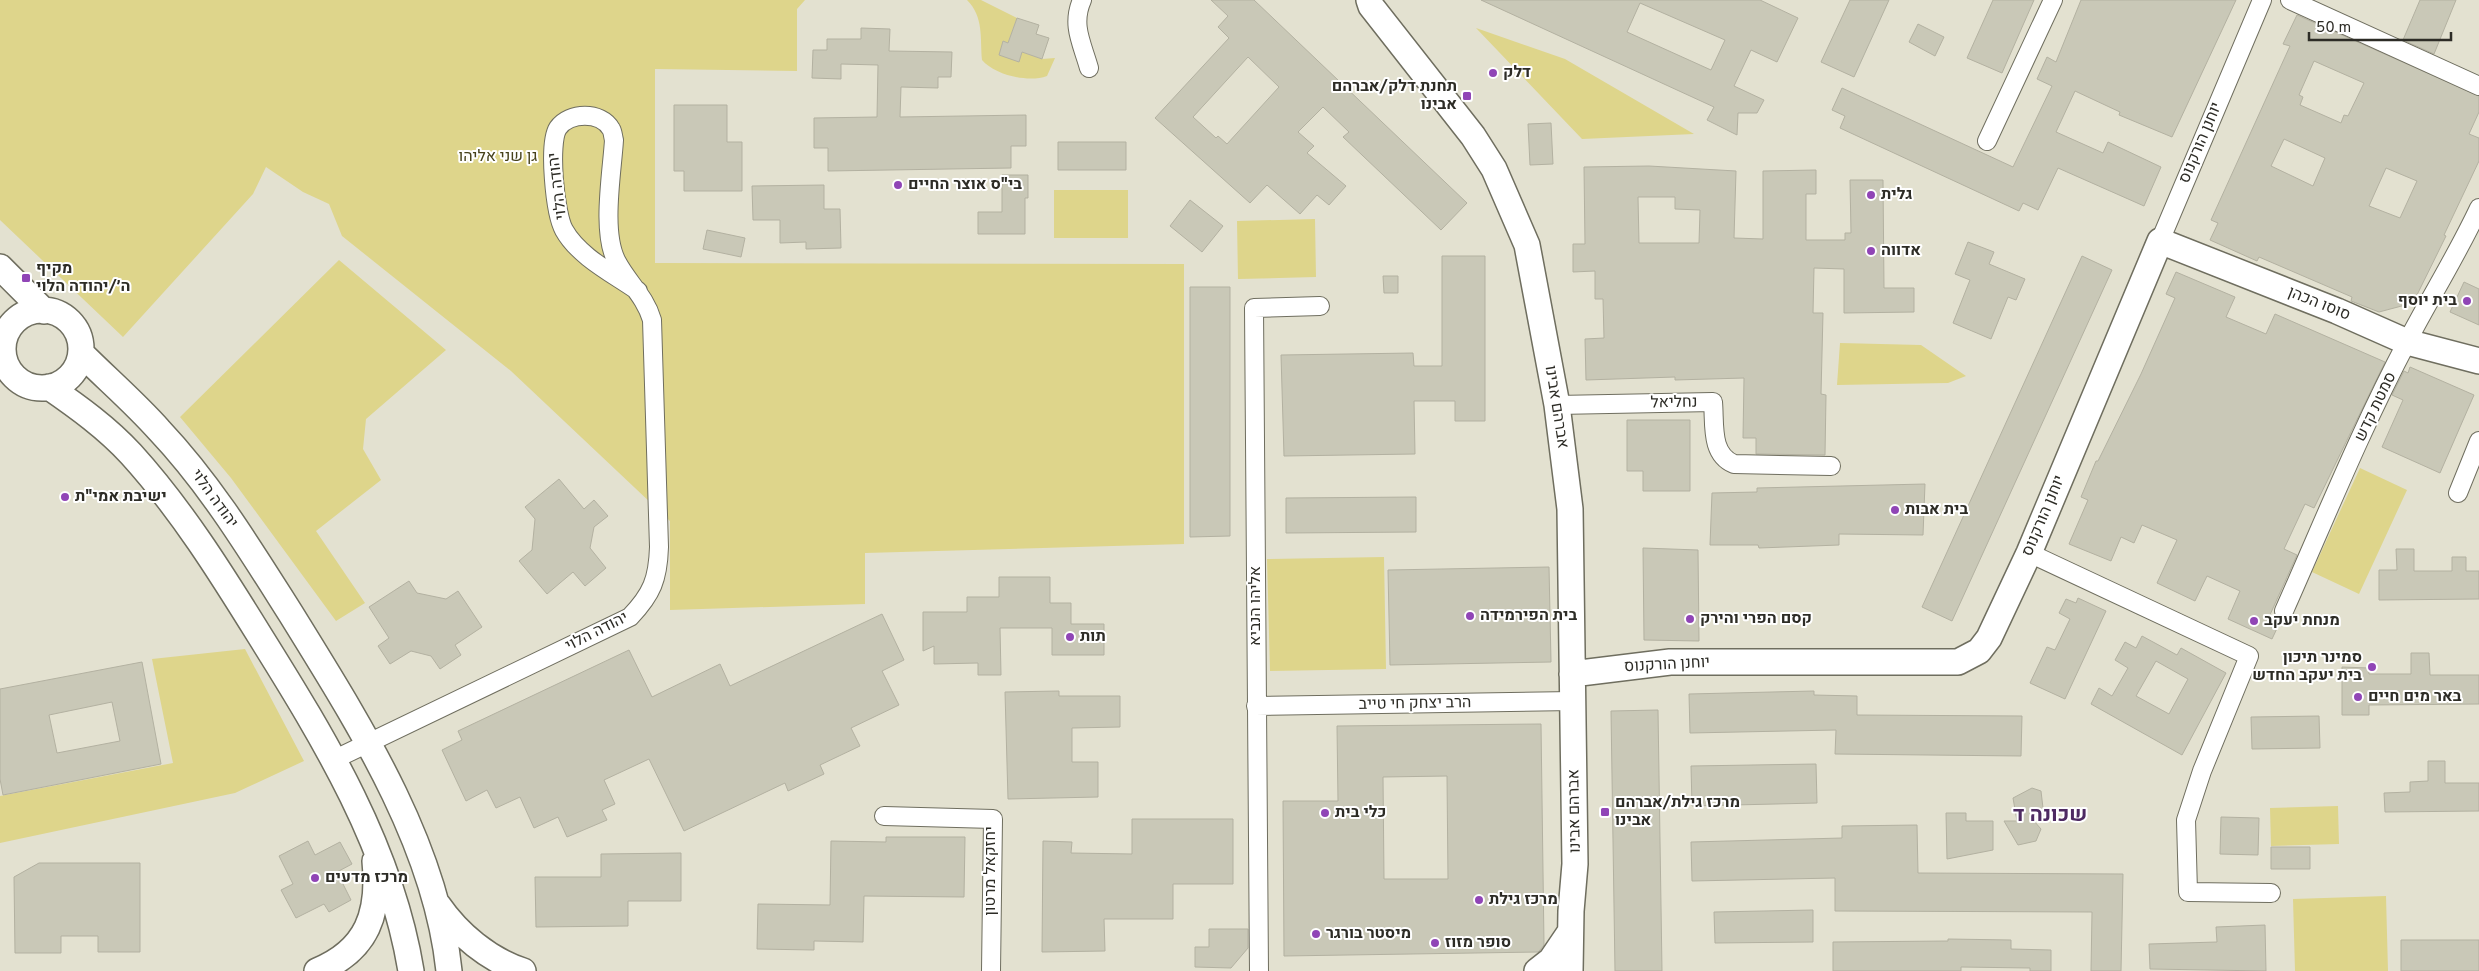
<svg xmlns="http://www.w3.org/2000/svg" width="2479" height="971" font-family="Overpass,Heebo,sans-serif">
<rect width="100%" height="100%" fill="#e3e1d0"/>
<path fill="#ded58b" d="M 0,0 L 805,0 L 797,9 L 797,71 L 655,69 L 655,263 L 1184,264 L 1184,544 L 865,553 L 865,604 L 670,610 L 670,521 L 511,371 L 342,236 L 329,204 L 303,192 L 266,167 L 253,194 L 123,337 L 0,220 Z
M 967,0 L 981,0 L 1017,18 L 1008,43 L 1003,41 L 999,55 L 1019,61 L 1022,52 L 1042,59 L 1055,58 L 1047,76 C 1028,83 995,75 982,60 C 980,38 984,17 967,0 Z
M 1476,28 L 1565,59 L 1694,134 L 1582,139 Z
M 1054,190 L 1128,190 L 1128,238 L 1054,238 Z
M 1315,219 L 1316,277 L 1238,279 L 1237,221 Z
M 339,260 L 446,350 L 366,419 L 363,449 L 381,480 L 316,531 L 365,603 L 336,621 L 231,478 L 180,417 Z
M 1840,343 L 1921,345 L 1966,376 L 1948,383 L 1837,385 Z
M 2360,468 L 2407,490 L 2359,594 L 2312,572 Z
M 1384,557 L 1386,669 L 1270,671 L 1267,559 Z
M 245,649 L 304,761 L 235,793 L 0,843 L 0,796 L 173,763 L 152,659 Z
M 2338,806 L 2339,844 L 2271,846 L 2270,808 Z
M 2386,896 L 2388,971 L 2295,971 L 2293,899 Z"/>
<path fill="#c9c8b7" stroke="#b3b1a1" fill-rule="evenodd" d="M 1211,0 L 1254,0 L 1467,203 L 1441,230 L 1343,137 L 1349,132 L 1323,107 L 1298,132 L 1314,146 L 1307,153 L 1346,186 L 1329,205 L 1317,195 L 1300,214 L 1267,185 L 1250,203 L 1155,118 L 1229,38 L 1218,27 L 1228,16 ZM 1248,57 L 1279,87 L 1227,144 L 1218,136 L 1216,138 L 1193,117 Z
M 1481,0 L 1760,0 L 1798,18 L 1777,62 L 1751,50 L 1734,86 L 1764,100 L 1757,113 L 1738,113 L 1737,135 L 1707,120 L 1714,107 ZM 1640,3 L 1725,40 L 1711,70 L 1627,32 Z
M 1850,0 L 1889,0 L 1854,77 L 1821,62 Z
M 1993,0 L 2034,0 L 2002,73 L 1967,58 Z
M 2081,0 L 2236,0 L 2172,137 L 2119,115 L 2120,112 L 2075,91 L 2056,132 L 2103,153 L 2108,142 L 2161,167 L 2144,206 L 2058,168 L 2038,210 L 2023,203 L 2019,211 L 1840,128 L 1845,116 L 1832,110 L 1842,88 L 2013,167 L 2052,86 L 2037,79 L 2047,57 L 2056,62 Z
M 2420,0 L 2456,0 L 2434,54 L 2403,40 Z
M 2297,15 L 2479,96 L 2479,112 L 2469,134 L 2479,138 L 2479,161 L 2444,235 L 2446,236 L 2413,303 L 2379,312 L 2351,301 L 2352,297 L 2259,257 L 2257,261 L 2210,240 L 2218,223 L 2211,220 L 2290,46 L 2283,44 ZM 2314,61 L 2364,83 L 2348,116 L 2344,115 L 2341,123 L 2300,105 L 2303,97 L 2299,95 ZM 2284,139 L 2325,158 L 2313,186 L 2271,166 ZM 2386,168 L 2417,181 L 2400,218 L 2369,206 Z
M 1017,18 L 1039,25 L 1036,34 L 1049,38 L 1042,59 L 1022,52 L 1019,62 L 999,55 L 1003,41 L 1008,43 Z
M 1918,24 L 1944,37 L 1935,56 L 1909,42 Z
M 861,28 L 890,29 L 889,51 L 952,52 L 951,77 L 938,77 L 938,88 L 901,87 L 900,117 L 1026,115 L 1026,146 L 1011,146 L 1011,168 L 828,171 L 828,148 L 814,148 L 814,118 L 877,117 L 878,65 L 841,64 L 841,79 L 812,78 L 813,50 L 827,50 L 827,39 L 861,39 Z
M 674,105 L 727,105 L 727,142 L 742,142 L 742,191 L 684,191 L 684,171 L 674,171 Z
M 1551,123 L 1553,164 L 1530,165 L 1528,124 Z
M 1058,142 L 1126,142 L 1126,170 L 1058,170 Z
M 1649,166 L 1736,171 L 1734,238 L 1763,239 L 1763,171 L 1816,170 L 1816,194 L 1806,194 L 1806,240 L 1845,240 L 1845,233 L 1851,233 L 1850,180 L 1883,180 L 1884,288 L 1914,288 L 1914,312 L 1844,313 L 1844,269 L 1814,268 L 1813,313 L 1823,313 L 1821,394 L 1826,395 L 1825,455 L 1756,454 L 1756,438 L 1743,438 L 1744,378 L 1675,380 L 1675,377 L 1586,380 L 1585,339 L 1604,338 L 1603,299 L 1595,299 L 1595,271 L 1573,272 L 1573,244 L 1585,244 L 1584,167 ZM 1638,197 L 1675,197 L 1675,209 L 1700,210 L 1699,243 L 1639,243 Z
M 1002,175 L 1028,175 L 1028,198 L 1025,198 L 1025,234 L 978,234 L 978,212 L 1002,212 Z
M 824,185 L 824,209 L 840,209 L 841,248 L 806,249 L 806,242 L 780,243 L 780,220 L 753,220 L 752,186 Z
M 1190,200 L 1223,226 L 1202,252 L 1170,226 Z
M 707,230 L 745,238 L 741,257 L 703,249 Z
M 1968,242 L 1994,252 L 1989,264 L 2025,279 L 2016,300 L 2008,297 L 1991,339 L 1953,323 L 1970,280 L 1955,274 Z
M 1442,256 L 1485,256 L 1485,421 L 1455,421 L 1455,401 L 1414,401 L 1415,454 L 1284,456 L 1281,355 L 1413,353 L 1414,366 L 1442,366 Z
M 2082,256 L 2112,270 L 1952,621 L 1922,607 Z
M 2176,272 L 2235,297 L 2226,317 L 2266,334 L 2275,314 L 2385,362 L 2314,508 L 2305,504 L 2284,549 L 2297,555 L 2269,617 L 2280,622 L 2272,639 L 2228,619 L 2240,591 L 2207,576 L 2195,601 L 2157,583 L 2177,540 L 2142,525 L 2134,543 L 2121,537 L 2111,561 L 2069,544 L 2088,500 L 2081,497 L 2096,461 L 2098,461 L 2141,374 L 2175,298 L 2166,294 Z
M 1383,276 L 1398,276 L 1398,293 L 1384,293 Z
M 2464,282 L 2479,289 L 2479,325 L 2450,312 Z
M 1190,287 L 1230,287 L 1230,536 L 1190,537 Z
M 2410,367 L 2474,395 L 2440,473 L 2382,447 L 2403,400 L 2392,395 L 2404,371 L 2408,373 Z
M 1627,420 L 1690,420 L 1690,491 L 1643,491 L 1643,471 L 1627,471 Z
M 559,479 L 584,509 L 594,500 L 608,516 L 594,527 L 590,548 L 606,568 L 585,586 L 573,572 L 547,594 L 519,561 L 532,550 L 535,519 L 525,507 Z
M 1925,484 L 1923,535 L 1839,534 L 1839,545 L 1759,548 L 1758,545 L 1710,545 L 1712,493 L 1757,492 L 1757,488 Z
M 1416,497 L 1416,532 L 1286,533 L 1286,498 Z
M 1643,548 L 1698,550 L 1699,641 L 1644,640 Z
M 2396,549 L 2414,549 L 2414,571 L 2452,571 L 2452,557 L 2466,557 L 2466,571 L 2479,571 L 2479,599 L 2379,600 L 2379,570 L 2397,570 Z
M 1549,567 L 1551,662 L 1390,665 L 1388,570 Z
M 999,577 L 1050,577 L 1050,603 L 1071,603 L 1071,624 L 1104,624 L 1104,655 L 1052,655 L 1052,628 L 1000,628 L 1001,675 L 978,675 L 978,663 L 934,664 L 934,646 L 923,651 L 923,612 L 967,612 L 967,597 L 999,597 Z
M 409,581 L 417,593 L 446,599 L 458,591 L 482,627 L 455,645 L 461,655 L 440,669 L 431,656 L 411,651 L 390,664 L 378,646 L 389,638 L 369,607 Z
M 2078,598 L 2106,611 L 2065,699 L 2030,683 L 2047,647 L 2055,650 L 2070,619 L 2059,613 L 2066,599 L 2076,603 Z
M 882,614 L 904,660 L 882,671 L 899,705 L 851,728 L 860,746 L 820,765 L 824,774 L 788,791 L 785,783 L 684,831 L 649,759 L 604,780 L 615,804 L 602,810 L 607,820 L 567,837 L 558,817 L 534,828 L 520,797 L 496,808 L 487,790 L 466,801 L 442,750 L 462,740 L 458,731 L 629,650 L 652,697 L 720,664 L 730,686 Z
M 2142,636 L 2177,655 L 2181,648 L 2226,673 L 2182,755 L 2091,704 L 2099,688 L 2112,696 L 2128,668 L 2115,660 L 2125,642 L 2136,648 ZM 2156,661 L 2188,679 L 2169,714 L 2136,696 Z
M 2411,653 L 2429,653 L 2430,675 L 2479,675 L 2479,704 L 2369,705 L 2369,715 L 2342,715 L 2342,667 L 2369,668 L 2369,674 L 2411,674 Z
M 142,662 L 161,764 L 3,795 L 0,779 L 0,689 ZM 112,702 L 120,741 L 57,753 L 49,715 Z
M 1059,691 L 1059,696 L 1120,696 L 1120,727 L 1072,728 L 1072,762 L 1098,762 L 1098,797 L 1008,799 L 1005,692 Z
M 1814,691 L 1814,695 L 1857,696 L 1857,715 L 2022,716 L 2021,756 L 1835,754 L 1836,730 L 1690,733 L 1689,694 Z
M 1658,710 L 1662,971 L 1615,971 L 1611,711 Z
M 2319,716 L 2320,748 L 2252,749 L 2251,717 Z
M 1541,724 L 1544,945 L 1540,950 L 1538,952 L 1284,956 L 1283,801 L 1338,801 L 1337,726 ZM 1447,776 L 1448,879 L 1384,879 L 1383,777 Z
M 2428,761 L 2445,761 L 2445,783 L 2479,783 L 2479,811 L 2385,812 L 2384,793 L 2410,792 L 2410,782 L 2428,781 Z
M 1816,764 L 1817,803 L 1692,806 L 1691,766 Z
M 2032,788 L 2041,791 L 2043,808 L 2034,821 L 2041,829 L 2036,841 L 2018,845 L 2004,821 L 2017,821 L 2013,798 Z
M 1946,813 L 1966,813 L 1966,821 L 1993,821 L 1993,850 L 1947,859 Z
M 2221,817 L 2259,818 L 2258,855 L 2220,854 Z
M 1132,819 L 1233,819 L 1233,884 L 1173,884 L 1173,919 L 1104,919 L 1105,951 L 1042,952 L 1043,841 L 1072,842 L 1071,853 L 1132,854 Z
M 1917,825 L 1918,873 L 2123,874 L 2121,971 L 2091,971 L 2092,912 L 1835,911 L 1835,878 L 1692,881 L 1691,842 L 1842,838 L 1842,826 Z
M 886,837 L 965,837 L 964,897 L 864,896 L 863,942 L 814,941 L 814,950 L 757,949 L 758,904 L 830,905 L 831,841 L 886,842 Z
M 308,841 L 315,855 L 340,842 L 352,864 L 337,872 L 351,900 L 329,912 L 324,904 L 296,918 L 281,890 L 293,884 L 279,856 Z
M 2271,847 L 2310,847 L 2310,869 L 2271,869 Z
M 681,853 L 681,901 L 628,901 L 628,926 L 536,927 L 535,877 L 601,877 L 601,854 Z
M 39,863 L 140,863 L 140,952 L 98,952 L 98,936 L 61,936 L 61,953 L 15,953 L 14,877 Z
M 1813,910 L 1813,942 L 1715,943 L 1714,912 Z
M 2265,925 L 2266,971 L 2150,969 L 2149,944 L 2217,942 L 2216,927 Z
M 1209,929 L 1248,929 L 1248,948 L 1231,968 L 1195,967 L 1195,947 L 1209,947 Z
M 1948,939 L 2011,940 L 2011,949 L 2051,950 L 2051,971 L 2030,971 L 2030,968 L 1961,967 L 1961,971 L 1833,971 L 1833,942 L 1948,941 Z
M 2401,940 L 2479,940 L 2479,971 L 2401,971 Z"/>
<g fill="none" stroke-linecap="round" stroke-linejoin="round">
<g stroke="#6f6e5f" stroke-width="20">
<path id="street" d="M 1082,0 C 1071,25 1082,43 1089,68
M 2290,0 L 2479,86
M 1987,141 L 2053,0
M 2160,241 L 2262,0
M 1557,405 L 1713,402 C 1715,424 1710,454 1734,464 L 1831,466
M 2458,493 L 2479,441
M 2029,553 L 2249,656 L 2202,771 L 2186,820 L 2188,892 L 2271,893
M 2284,611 C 2324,521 2361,429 2407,342 C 2431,296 2457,255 2479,208
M 1256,706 L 1573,701
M 333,760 L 630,617 C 652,594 658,579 659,547 L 652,320 C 645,296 628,283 617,262 C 601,233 612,173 614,140 C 613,137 613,132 611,129 C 601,111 569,112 558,128 C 548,143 555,214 564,230 C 579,257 614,274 638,291
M 884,816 L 993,819 L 991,971
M 1259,971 L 1254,308 L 1320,306"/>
</g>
<g stroke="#6f6e5f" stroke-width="28">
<path id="secondary" d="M 1369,0 L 1371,6 L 1473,136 L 1494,169 L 1527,245 L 1557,405 L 1570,509 L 1575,864 L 1571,911 L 1570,971
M 0,267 L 44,311
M3 349a39 39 0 1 1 78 0a39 39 0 1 1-78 0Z
M 81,353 C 107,379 135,403 159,430 C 211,485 251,551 291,614 C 357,721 436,843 449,971
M 49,387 C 78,407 107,428 131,454 C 181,509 221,573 260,636 C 325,740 391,848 411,971
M 1572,674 L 1670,662 L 1958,662 L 1979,651 L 1989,638 L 2029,553 L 2160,241 L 2337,311 L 2407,342 L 2479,361
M 438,905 C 458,934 489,960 523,971
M 317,971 C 368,950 380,913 375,861
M 1537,971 L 1551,960 L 1570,932"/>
</g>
<use href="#street" stroke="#fff" stroke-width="18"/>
<use href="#secondary" stroke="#fff" stroke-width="25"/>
</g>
<g fill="#9045b6" stroke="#fff" stroke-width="2">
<circle cx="1493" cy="73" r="5"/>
<rect x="1462" y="91" width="10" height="10" rx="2.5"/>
<circle cx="898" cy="185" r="5"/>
<circle cx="1871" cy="195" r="5"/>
<circle cx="1871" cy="251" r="5"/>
<rect x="21" y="273" width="10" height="10" rx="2.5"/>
<circle cx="2467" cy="301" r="5"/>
<circle cx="65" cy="497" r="5"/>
<circle cx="1895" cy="510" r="5"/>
<circle cx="1470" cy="616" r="5"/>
<circle cx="1690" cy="619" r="5"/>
<circle cx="2254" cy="621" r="5"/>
<circle cx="1070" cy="637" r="5"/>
<circle cx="2372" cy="667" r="5"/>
<circle cx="2358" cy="697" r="5"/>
<rect x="1600" y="807" width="10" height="10" rx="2.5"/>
<circle cx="1325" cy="813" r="5"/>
<circle cx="315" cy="878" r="5"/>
<circle cx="1479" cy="900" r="5"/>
<circle cx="1316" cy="934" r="5"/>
<circle cx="1435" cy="943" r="5"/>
</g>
<g text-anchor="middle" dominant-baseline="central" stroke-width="4" stroke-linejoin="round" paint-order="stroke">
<g font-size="16" font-weight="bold" fill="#2d2c26" stroke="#fff" text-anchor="start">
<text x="1503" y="73">דלק</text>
<text x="1457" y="87" text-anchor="end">תחנת דלק/אברהם<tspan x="1457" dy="18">אבינו</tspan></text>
<text x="908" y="185">בי"ס אוצר החיים</text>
<text x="1881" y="195">גלית</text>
<text x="1881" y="251">אדווה</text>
<text x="36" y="269">מקיף<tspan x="36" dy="18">ה׳/יהודה הלוי</tspan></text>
<text x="2457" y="301" text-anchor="end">בית יוסף</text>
<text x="75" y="497">ישיבת אמי"ת</text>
<text x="1905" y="510">בית אבות</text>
<text x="1480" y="616">בית הפירמידה</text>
<text x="1700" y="619">קסם הפרי והירק</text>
<text x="2264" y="621">מנחת יעקב</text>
<text x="1080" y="637">תות</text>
<text x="2362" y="658" text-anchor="end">סמינר תיכון<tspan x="2362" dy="18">בית יעקב החדש</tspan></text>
<text x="2368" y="697">באר מים חיים</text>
<text x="1615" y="803">מרכז גילת/אברהם<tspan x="1615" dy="18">אבינו</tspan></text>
<text x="1335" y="813">כלי בית</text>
<text x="325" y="878">מרכז מדעים</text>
<text x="1489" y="900">מרכז גילת</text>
<text x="1326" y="934">מיסטר בורגר</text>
<text x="1445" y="943">סופר מזוז</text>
</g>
<g font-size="16" fill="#2d2c26" stroke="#fff">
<text transform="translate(2201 143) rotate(-67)">יוחנן הורקנוס</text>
<text transform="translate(558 186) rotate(-97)">יהודה הלוי</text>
<text transform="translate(2319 304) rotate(22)">סוסו הכהן</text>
<text transform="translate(1674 403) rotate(-1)">נחליאל</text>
<text transform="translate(1556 407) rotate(81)">אברהם אבינו</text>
<text transform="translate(2376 407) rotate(-64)">סמטת קדש</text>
<text transform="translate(214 499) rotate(54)">יהודה הלוי</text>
<text transform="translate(2044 516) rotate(-67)">יוחנן הורקנוס</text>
<text transform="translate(1256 606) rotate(-90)">אליהו הנביא</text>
<text transform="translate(597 632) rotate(-27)">יהודה הלוי</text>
<text transform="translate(1667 665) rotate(-3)">יוחנן הורקנוס</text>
<text transform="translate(1415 704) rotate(-1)">הרב יצחק חי טייב</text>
<text transform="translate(1575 811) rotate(-91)">אברהם אבינו</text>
<text transform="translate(991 871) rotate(-90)">יחזקאל מרטון</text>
</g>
<g font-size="16" fill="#47421b" stroke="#fff">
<text x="498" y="157">גן שני אליהו</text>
</g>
<g font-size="21" font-weight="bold" fill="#4e2a62" stroke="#fff">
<text x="2050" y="815">שכונה ד</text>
</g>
</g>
<path d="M2309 32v8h142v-8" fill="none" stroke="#2d2c26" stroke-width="2.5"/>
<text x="2316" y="32" font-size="15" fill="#2d2c26" stroke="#ffffff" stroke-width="4" paint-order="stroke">50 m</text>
</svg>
